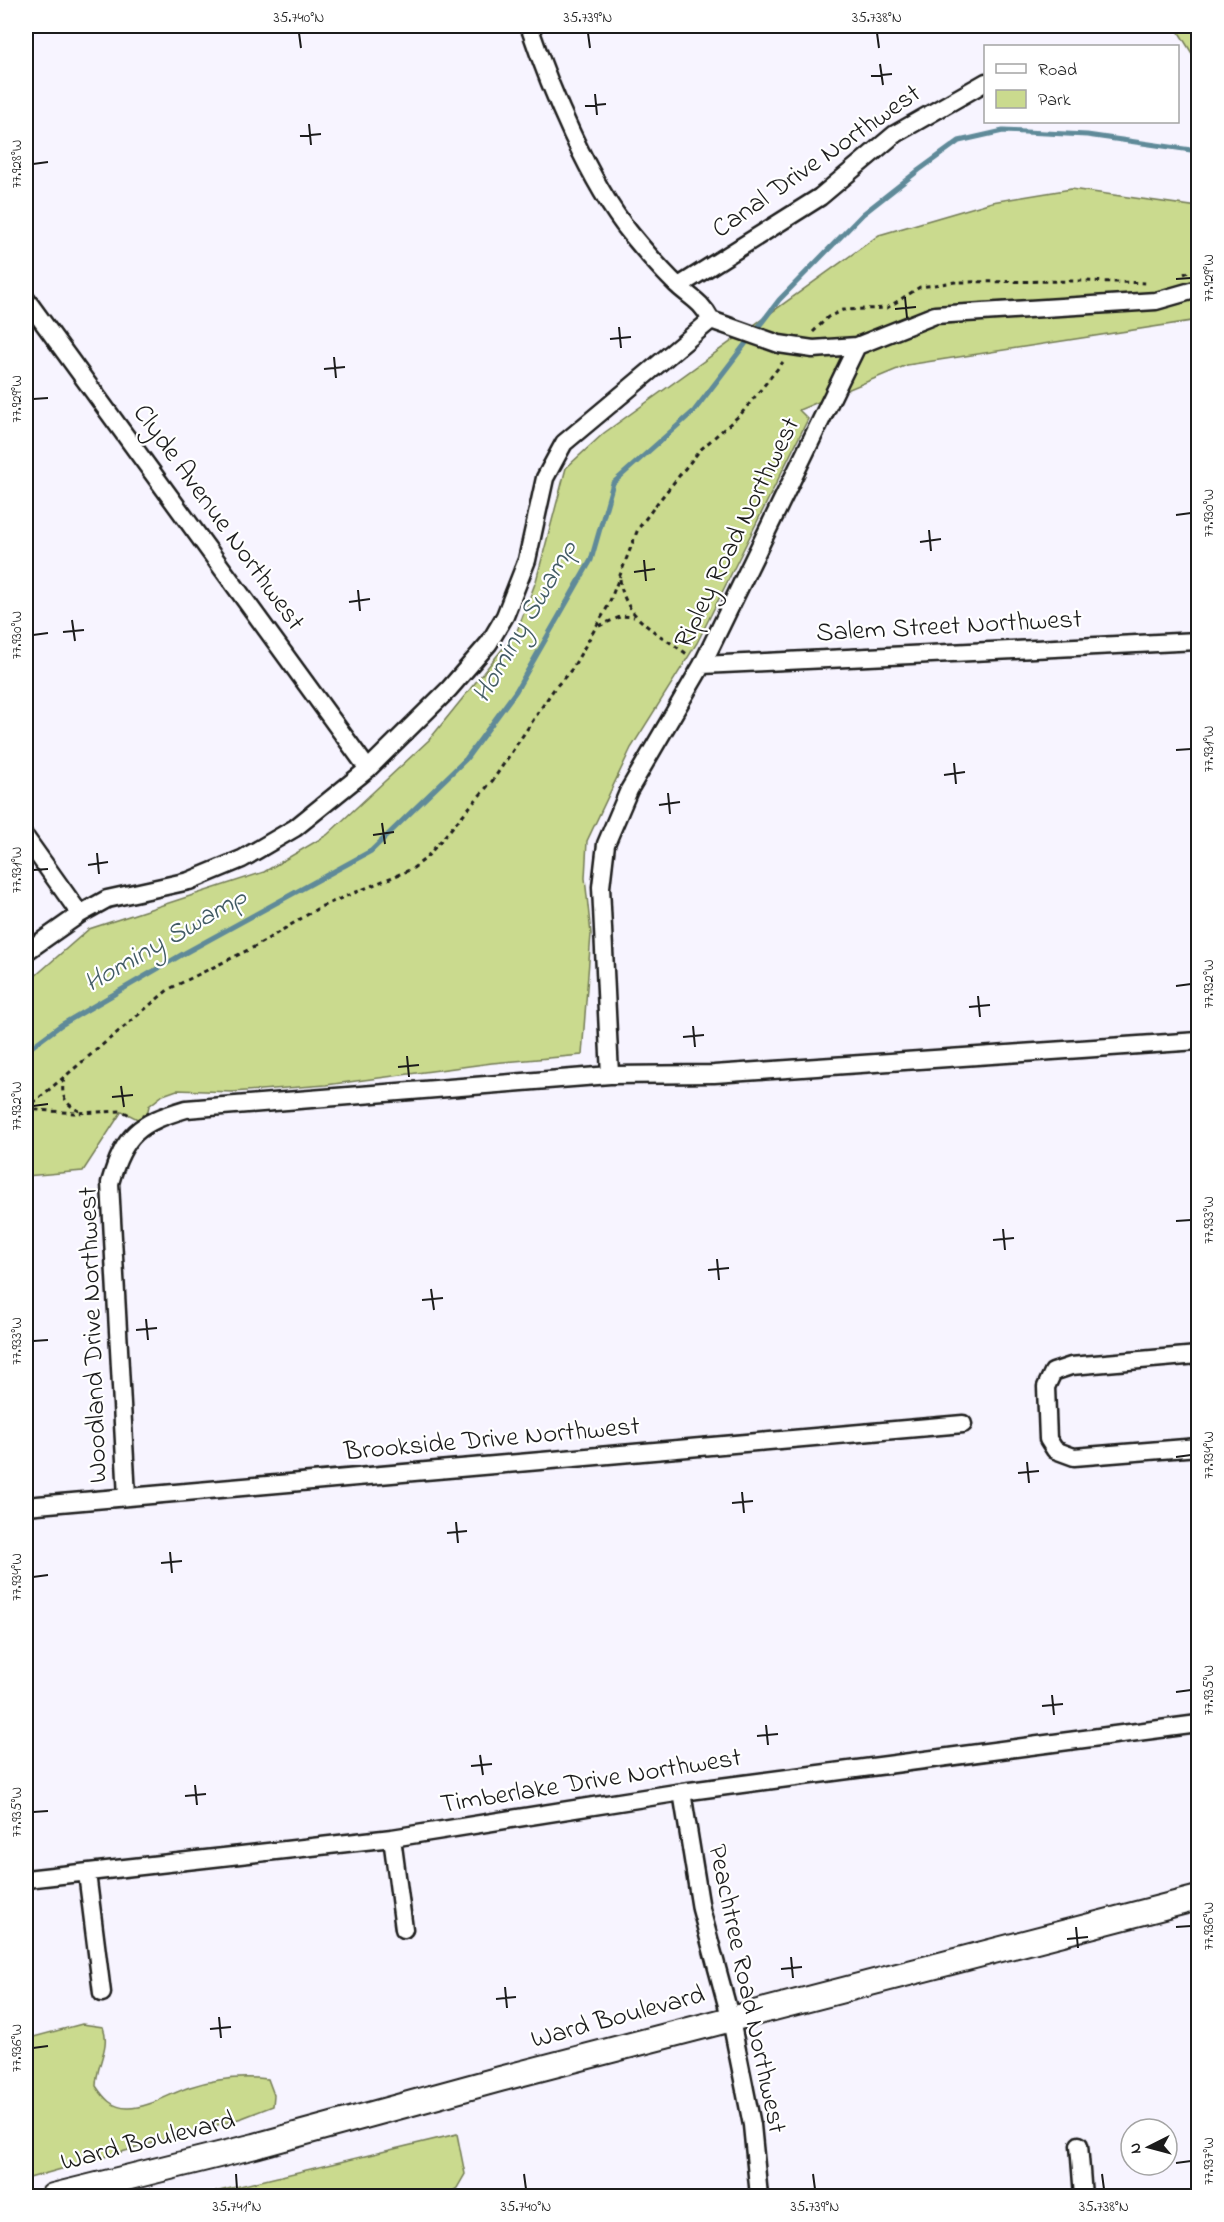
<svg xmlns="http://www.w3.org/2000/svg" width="1224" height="2222" font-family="'Indie Flower',sans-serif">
<rect width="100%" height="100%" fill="#f7f4ff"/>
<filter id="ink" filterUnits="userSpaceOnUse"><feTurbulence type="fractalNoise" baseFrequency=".0167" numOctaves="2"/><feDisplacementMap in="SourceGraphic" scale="12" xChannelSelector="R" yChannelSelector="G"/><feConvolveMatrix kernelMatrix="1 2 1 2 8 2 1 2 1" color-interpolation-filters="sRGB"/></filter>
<g filter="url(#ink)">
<path fill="#cada8e" stroke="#737b55" stroke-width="1.5" d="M 1175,26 L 1198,26 L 1198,63 Z
M 1071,189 L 1198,207 L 1198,320 L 907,365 L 799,410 L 808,419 L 697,643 L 631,748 L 587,841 L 585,878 L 591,934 L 582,1055 L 492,1063 L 326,1085 L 232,1092 L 177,1090 L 163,1095 L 149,1106 L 145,1123 L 122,1111 L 83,1171 L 26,1176 L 26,984 L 89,929 L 264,872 L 327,835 L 429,740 L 517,631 L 536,581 L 566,468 L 604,433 L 879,235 L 992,202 Z
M 82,2024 L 103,2027 C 111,2047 96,2065 96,2086 C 104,2098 112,2108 128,2108 C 149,2108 171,2093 190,2087 C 215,2079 241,2076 268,2079 L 274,2095 L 273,2106 L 242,2118 L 26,2179 L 26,2039 Z
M 457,2134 L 465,2174 L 457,2188 L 445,2196 L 198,2196 Z"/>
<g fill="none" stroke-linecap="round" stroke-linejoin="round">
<path stroke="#5f8a99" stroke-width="5" d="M 26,1051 L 61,1025 L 183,954 L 371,851 L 466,759 L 516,691 L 591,560 L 613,483 L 694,411 L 779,300 L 863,214 L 919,170 L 959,141 L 1003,131 L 1087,135 L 1198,151"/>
<g stroke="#1c1c1c" stroke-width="21">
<path id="street" d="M 529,26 C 550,88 589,183 631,234 C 645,251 660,269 677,285 C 691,298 701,301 711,320 L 779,344 L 813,349 L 857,346
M 679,286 L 820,197 L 895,134 L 986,82
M 26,299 L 368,769
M 702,665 L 1198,641
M 26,838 L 80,914
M 26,952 L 80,914 L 107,899 L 189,881 L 242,859 L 295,828 L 368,769 L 449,689 L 489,643 L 505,616 L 527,560 L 545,478 L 564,443 L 711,320
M 610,1075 L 601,887 L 606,844 L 629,790 L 702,665 L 857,346 L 935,315 L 1156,301 L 1198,289
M 1198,1355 L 1071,1366 L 1053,1372 L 1046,1387 L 1048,1439 L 1055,1450 L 1074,1457 L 1198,1447
M 127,1497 L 110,1183 C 124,1134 139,1123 186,1109 L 610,1075 L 714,1074 L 1198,1041
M 26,1506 L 963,1424
M 682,1792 L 701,1909 L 731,2020 L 752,2125 L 759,2196
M 392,1838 L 404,1929
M 87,1873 L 102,1993
M 26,1879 L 392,1838 L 682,1792 L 1198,1724
M 1079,2145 L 1083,2196"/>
</g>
<g stroke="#1c1c1c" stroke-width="28">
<path id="secondary" d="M 53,2196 L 255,2146 L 500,2079 L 1198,1898"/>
</g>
<path stroke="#1c1c1c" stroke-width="3" stroke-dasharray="4.5 4.5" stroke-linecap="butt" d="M 1184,274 L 1198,268
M 813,332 L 828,317 L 843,310 L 887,308 L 920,287 L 955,282 L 1084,281 L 1149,283
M 620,579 C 624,620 659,633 688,655
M 599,626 L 622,616 L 634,617
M 64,1078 C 60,1096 65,1105 82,1112
M 26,1109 L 169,989 L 256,946 L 320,907 L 412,869 L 425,859 L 493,780 L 554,689 L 572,669 L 608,606 L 638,529 L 658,502 L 700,450 L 741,414 L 783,362
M 26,1109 L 74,1113 L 122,1111 L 130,1115"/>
<use href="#street" stroke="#fff" stroke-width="16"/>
<use href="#secondary" stroke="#fff" stroke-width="24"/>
</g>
</g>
<path fill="none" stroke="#1c1c1c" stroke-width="2" d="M 299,33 L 301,48M 588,33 L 590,48M 877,33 L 879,48M 880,64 L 883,85M 871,76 L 892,74M 595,94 L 597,115M 585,106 L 606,104M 309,124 L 311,145M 300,136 L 321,134M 33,164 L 48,162M 1176,279 L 1191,278M 905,297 L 907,318M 895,309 L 916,307M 619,327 L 621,348M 610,339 L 631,337M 334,357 L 336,378M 324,369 L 345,367M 33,399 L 48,398M 1176,515 L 1191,513M 929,530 L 931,551M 920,542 L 941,539M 644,560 L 646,581M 634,572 L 655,569M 358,590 L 360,611M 349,602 L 370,599M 72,620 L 75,641M 63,632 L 84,630M 33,635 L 48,633M 1176,750 L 1191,749M 954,763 L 956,784M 944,775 L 965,772M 668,793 L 670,814M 659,805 L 680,802M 382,823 L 385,844M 373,835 L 394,832M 97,853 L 99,874M 88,865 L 108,862M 33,870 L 48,869M 1176,986 L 1191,984M 978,996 L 980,1017M 969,1007 L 990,1005M 693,1026 L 695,1047M 683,1037 L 704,1035M 407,1056 L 409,1077M 398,1067 L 419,1065M 121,1086 L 124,1107M 112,1097 L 133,1095M 33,1106 L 48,1104M 1176,1221 L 1191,1220M 1003,1229 L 1005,1250M 993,1240 L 1014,1238M 717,1259 L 719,1280M 708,1270 L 729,1268M 431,1289 L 434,1310M 422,1300 L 443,1298M 146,1319 L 148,1340M 136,1330 L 157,1328M 33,1341 L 48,1340M 1176,1457 L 1191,1455M 1027,1462 L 1029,1483M 1018,1473 L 1039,1471M 742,1492 L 744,1513M 732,1503 L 753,1501M 456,1522 L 458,1543M 447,1533 L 467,1531M 170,1552 L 172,1573M 161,1563 L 182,1561M 33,1577 L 48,1575M 1176,1692 L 1191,1690M 1052,1695 L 1054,1715M 1042,1706 L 1063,1704M 766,1725 L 768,1745M 757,1736 L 778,1734M 480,1755 L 483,1775M 471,1766 L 492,1764M 195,1785 L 197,1805M 185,1796 L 206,1794M 33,1812 L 48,1811M 1076,1927 L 1078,1948M 1176,1927 L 1191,1926M 1067,1939 L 1088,1937M 791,1957 L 793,1978M 781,1969 L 802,1967M 505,1987 L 507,2008M 496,1999 L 516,1997M 219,2017 L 221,2038M 210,2029 L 231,2027M 33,2048 L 48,2046M 1176,2163 L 1191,2161M 236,2174 L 237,2189M 524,2174 L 526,2189M 813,2174 L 815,2189M 1102,2174 L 1104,2189"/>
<g text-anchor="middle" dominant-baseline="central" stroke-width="4.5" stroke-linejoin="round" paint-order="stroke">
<g font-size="27" fill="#1c1c1c" stroke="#fff">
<text transform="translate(817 162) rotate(-35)">Canal Drive Northwest</text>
<text transform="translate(218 518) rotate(54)">Clyde Avenue Northwest</text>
<text transform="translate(738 533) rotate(-64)">Ripley Road Northwest</text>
<text transform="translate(949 627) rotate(-3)">Salem Street Northwest</text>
<text transform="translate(94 1335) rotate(-92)">Woodland Drive Northwest</text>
<text transform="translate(492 1440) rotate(-5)">Brookside Drive Northwest</text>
<text transform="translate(591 1782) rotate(-9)">Timberlake Drive Northwest</text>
<text transform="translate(746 1989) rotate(78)">Peachtree Road Northwest</text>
<text transform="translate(618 2018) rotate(-15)">Ward Boulevard</text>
<text transform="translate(148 2142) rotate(-14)">Ward Boulevard</text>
</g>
<g font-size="28" font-style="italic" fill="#435c65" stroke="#fff">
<text transform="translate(526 622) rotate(-60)">Hominy Swamp</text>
<text transform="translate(166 941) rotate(-30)">Hominy Swamp</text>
</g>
</g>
<rect width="1224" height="2222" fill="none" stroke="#fff" stroke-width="66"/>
<rect x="984" y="45" width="195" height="78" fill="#ffffff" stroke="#a4a4a4" stroke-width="1.5"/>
<rect x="996" y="64" width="30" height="9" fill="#ffffff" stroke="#a4a4a4" stroke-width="1.5"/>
<text x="1038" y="75" font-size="18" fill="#1c1c1c">Road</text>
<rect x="996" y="90" width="30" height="18" fill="#cada8e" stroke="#a4a4a4" stroke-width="1.5"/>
<text x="1038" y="105" font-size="18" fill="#1c1c1c">Park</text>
<g transform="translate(1149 2147) rotate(264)"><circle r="28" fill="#ffffff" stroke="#a4a4a4" stroke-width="1.5"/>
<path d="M0-4.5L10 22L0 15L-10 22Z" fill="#1c1c1c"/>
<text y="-9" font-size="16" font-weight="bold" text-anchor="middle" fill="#1c1c1c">N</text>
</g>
<rect x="33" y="33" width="1158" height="2156" fill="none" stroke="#1c1c1c" stroke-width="2"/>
<g font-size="15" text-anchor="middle" fill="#1c1c1c">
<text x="299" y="22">35.740°N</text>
<text x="588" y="22">35.739°N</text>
<text x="877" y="22">35.738°N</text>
<text transform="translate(16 164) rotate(-90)" y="5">77.928°W</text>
<text transform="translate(1208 278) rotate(-90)" y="5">77.929°W</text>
<text transform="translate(16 399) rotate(-90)" y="5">77.929°W</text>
<text transform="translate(1208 513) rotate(-90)" y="5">77.930°W</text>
<text transform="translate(16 635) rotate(-90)" y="5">77.930°W</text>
<text transform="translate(1208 749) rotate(-90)" y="5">77.931°W</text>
<text transform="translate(16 870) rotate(-90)" y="5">77.931°W</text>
<text transform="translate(1208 984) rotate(-90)" y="5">77.932°W</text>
<text transform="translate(16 1106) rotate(-90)" y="5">77.932°W</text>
<text transform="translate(1208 1220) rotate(-90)" y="5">77.933°W</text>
<text transform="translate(16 1341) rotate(-90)" y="5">77.933°W</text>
<text transform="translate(1208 1455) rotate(-90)" y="5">77.934°W</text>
<text transform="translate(16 1577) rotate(-90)" y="5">77.934°W</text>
<text transform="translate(1208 1690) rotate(-90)" y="5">77.935°W</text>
<text transform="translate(16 1812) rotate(-90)" y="5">77.935°W</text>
<text transform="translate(1208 1926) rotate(-90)" y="5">77.936°W</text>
<text transform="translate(16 2048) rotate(-90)" y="5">77.936°W</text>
<text transform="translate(1208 2161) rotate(-90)" y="5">77.937°W</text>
<text x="237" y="2211">35.741°N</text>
<text x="526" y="2211">35.740°N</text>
<text x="815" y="2211">35.739°N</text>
<text x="1104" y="2211">35.738°N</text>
</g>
</svg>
